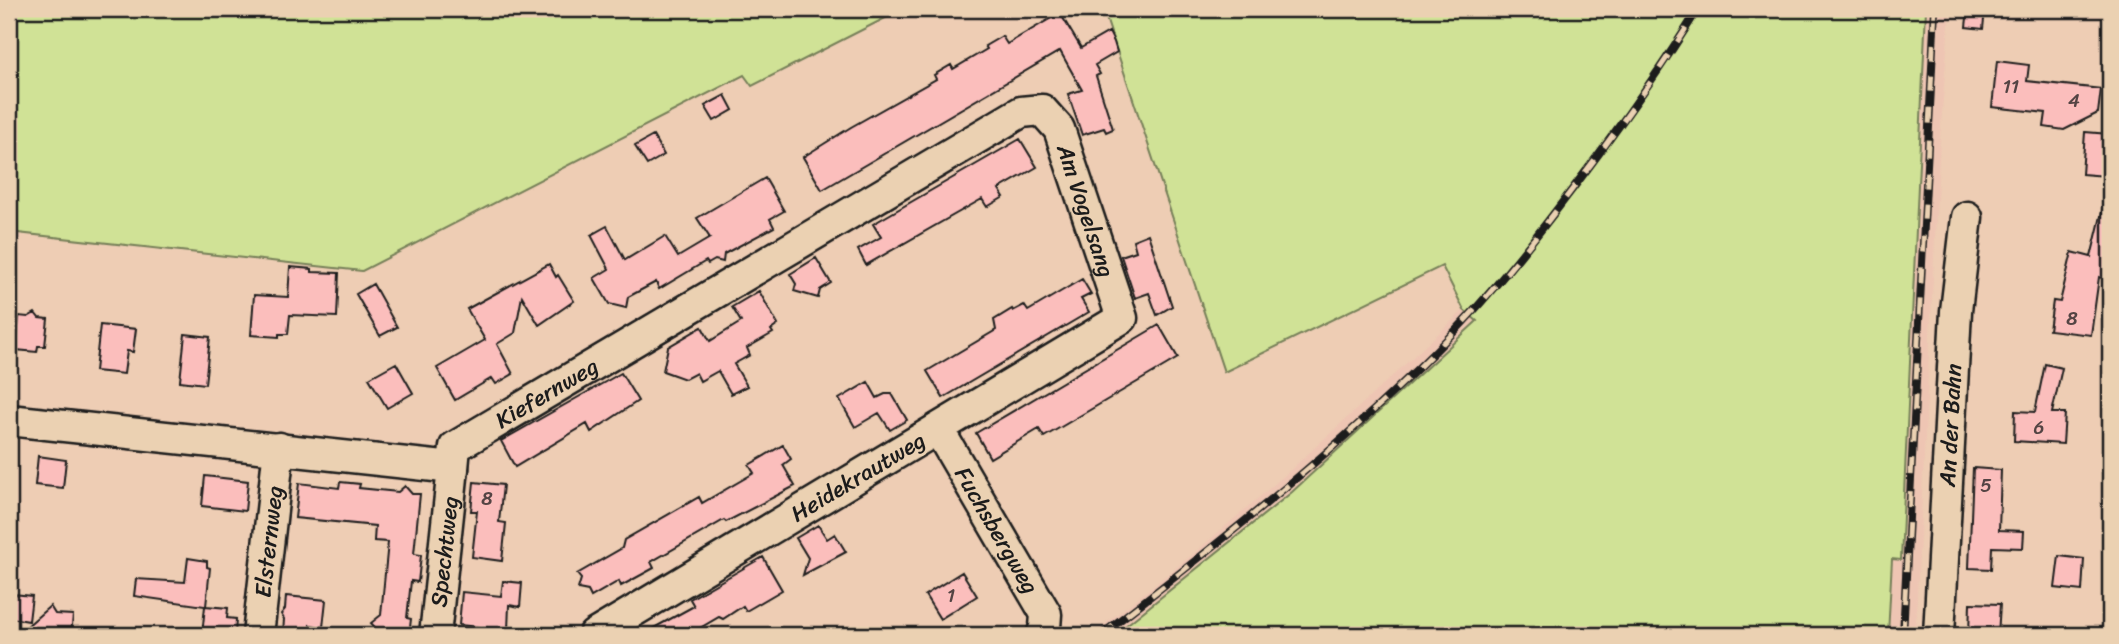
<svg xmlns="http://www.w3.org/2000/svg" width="2119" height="644" font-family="Sriracha,sans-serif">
<rect width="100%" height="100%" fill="#eecdb4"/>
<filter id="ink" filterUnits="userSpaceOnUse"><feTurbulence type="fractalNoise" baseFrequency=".0143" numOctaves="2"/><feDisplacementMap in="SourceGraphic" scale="14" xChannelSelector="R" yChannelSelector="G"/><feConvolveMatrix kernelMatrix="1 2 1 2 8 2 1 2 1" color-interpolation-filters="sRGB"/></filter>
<g filter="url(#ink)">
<path fill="#eec5b3" d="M 1926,9 L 1950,9 L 1940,138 L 1915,635 L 1888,635 L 1892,559 L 1901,559 Z
M 1464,310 L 1477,321 L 1292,492 L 1114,635 L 1091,635 L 1192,555 L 1285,475 Z"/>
<path fill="#d0e296" stroke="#767f59" stroke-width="2" d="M 9,9 L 903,9 L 752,86 L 744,75 L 362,271 L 9,232 Z
M 1103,9 L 1926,9 L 1901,560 L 1892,559 L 1888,635 L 1114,635 L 1292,492 L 1477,321 L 1464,310 L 1442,266 L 1224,372 Z"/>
<path fill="#fbbebc" stroke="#1c1c1c" stroke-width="2" d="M 1968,9 L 1985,9 L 1983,29 L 1966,27 Z
M 1060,13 L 1081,48 L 1109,32 L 1114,42 L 1117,52 L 1095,65 L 1100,74 L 1096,76 L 1113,129 L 1106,132 L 1104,128 L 1082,135 L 1068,94 L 1082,90 L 1060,51 L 822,190 L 803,157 L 851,127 L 936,79 L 934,75 L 951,65 L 953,69 L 987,49 L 985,46 L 1002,36 L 1007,44 Z
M 1997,61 L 2029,65 L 2027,81 L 2101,89 L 2098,113 L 2064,130 L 2044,127 L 2046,113 L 1992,107 Z
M 725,95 L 733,110 L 714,121 L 705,106 Z
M 2085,132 L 2109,134 L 2106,176 L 2082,174 Z
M 653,136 L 664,155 L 647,165 L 635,146 Z
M 1020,139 L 1037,167 L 999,189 L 1004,197 L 987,207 L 982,199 L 866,265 L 858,250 L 881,237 L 873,224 Z
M 765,178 L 784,211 L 770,219 L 774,227 L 724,254 L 723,262 L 715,260 L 708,264 L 706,261 L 659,289 L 656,282 L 628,297 L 626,308 L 609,304 L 594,278 L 609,269 L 591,235 L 607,226 L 625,260 L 665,236 L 678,257 L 710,238 L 697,218 Z
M 2104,204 L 2110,205 L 2110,280 L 2099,277 L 2091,335 L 2049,330 L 2053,301 L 2060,302 L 2072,252 L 2091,257 Z
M 1148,234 L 1172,306 L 1157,315 L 1149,293 L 1135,298 L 1121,256 L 1136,251 L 1133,240 Z
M 816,258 L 831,283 L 820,290 L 818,298 L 794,291 L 796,284 L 790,274 Z
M 549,264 L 556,277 L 558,275 L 574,301 L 539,325 L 522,296 L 515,333 L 497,344 L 513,374 L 496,384 L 492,378 L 455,400 L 437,368 L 485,340 L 467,309 Z
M 290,267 L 312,269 L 312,272 L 339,273 L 337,317 L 290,315 L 288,334 L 279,334 L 279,337 L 251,335 L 254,295 L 288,297 Z
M 1082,279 L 1091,294 L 1081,299 L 1089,312 L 943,398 L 927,371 L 996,330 L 994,320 L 1012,309 L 1013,311 L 1024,305 L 1028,311 Z
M 373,284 L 397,327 L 380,336 L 356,294 Z
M 759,291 L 778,325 L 771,330 L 773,333 L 747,348 L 750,355 L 734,364 L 747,386 L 731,394 L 718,371 L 700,381 L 696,373 L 685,379 L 663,371 L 668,347 L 702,327 L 710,341 L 741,322 L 732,307 Z
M 35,313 L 39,318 L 48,319 L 45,346 L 38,346 L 37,352 L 16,350 L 19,316 L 28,317 Z
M 100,325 L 136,329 L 133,352 L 127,351 L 124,374 L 95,371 Z
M 1159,325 L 1178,358 L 1044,437 L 1039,429 L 990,458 L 976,433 Z
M 185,334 L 210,337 L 205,384 L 180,381 Z
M 396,363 L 413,393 L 387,408 L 369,378 Z
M 2045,364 L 2062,368 L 2052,413 L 2065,413 L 2063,444 L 2014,441 L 2015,411 L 2035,412 Z
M 621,373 L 638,401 L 591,432 L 587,424 L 515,467 L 501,441 Z
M 868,382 L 877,398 L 885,394 L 892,394 L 907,420 L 890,430 L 879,413 L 855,427 L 839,399 Z
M 783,445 L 791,459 L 783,465 L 795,486 L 726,522 L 724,520 L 651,562 L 654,568 L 621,586 L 619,581 L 591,597 L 588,591 L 578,589 L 581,579 L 577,574 L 622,548 L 624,540 L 699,497 L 702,503 L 754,473 L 749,465 Z
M 38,456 L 66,460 L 63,488 L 35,485 Z
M 1973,468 L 2001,470 L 1999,530 L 2024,531 L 2023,548 L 1992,547 L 1991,569 L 1969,568 Z
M 205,476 L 248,481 L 245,511 L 202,506 Z
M 340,482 L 360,484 L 359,488 L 398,492 L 405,486 L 412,494 L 420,494 L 414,554 L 421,555 L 418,582 L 411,581 L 407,618 L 411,619 L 409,635 L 382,635 L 371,623 L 381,615 L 388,542 L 374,541 L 375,526 L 295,518 L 299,483 L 339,488 Z
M 474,482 L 503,485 L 499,522 L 506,523 L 502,561 L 472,557 L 477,511 L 471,511 Z
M 818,525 L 827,539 L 835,534 L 846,552 L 803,575 L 808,558 L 796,538 Z
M 2059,556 L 2084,559 L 2082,591 L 2055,588 Z
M 763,557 L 782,590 L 746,611 L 743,606 L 723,619 L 719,617 L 688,635 L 641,635 L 694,606 L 690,599 Z
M 188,558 L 207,561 L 207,567 L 210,568 L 206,606 L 228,608 L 227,618 L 236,619 L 235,635 L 202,635 L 205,606 L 134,596 L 136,579 L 185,582 Z
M 962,572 L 977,596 L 940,619 L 925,595 Z
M 503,581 L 522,583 L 520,607 L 509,605 L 508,630 L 459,625 L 462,592 L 501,596 Z
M 13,594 L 32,596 L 29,621 L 11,618 Z
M 286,596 L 326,600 L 323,627 L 310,625 L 309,635 L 283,634 L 284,619 L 281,614 L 285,609 Z
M 1970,603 L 2000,604 L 1998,635 L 1969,635 Z
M 50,606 L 55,614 L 73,615 L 71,635 L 17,635 Z"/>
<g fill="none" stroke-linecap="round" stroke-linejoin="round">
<g stroke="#1c1c1c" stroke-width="35">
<g id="minor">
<path id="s1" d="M 9,420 L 453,468 L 455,447 L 1021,112 L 1042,110 L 1059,129 L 1122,318 L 594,635"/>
<path id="s2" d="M 938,429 L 1046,614 L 1045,628 L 1042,635"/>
<path id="s3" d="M 258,635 L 279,448"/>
<path id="s4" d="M 435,635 L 453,468"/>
<path id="s5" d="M 1939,635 L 1956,311 L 1967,217"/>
</g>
</g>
<use href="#minor" stroke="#ebd1b2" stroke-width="30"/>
<g stroke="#1c1c1c" stroke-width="8">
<path id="rail" d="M 1101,635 C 1224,539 1347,443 1455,331 C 1498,286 1537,236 1574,187 C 1618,129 1660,71 1698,9
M 1903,635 L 1935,9"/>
</g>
<use href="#rail" stroke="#ebd1b2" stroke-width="5" stroke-dasharray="16" stroke-linecap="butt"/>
</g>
</g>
<g text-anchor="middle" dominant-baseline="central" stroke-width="5" stroke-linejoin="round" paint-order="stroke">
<g font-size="19" fill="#544444">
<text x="2011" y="86">11</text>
<text x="2074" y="100">4</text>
<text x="2072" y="318">8</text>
<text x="2039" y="427">6</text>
<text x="1986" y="485">5</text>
<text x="487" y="498">8</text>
<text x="951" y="595">1</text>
</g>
<g font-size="23" fill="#1c1c1c" stroke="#ebd1b2">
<text stroke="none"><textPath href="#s1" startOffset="1258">Am Vogelsang</textPath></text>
<text stroke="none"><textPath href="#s1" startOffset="574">Kiefernweg</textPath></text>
<text stroke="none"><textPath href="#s5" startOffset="210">An der Bahn</textPath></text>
<text transform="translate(858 477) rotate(-31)">Heidekrautweg</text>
<text stroke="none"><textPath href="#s2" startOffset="117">Fuchsbergweg</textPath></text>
<text stroke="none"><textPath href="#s3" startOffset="94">Elsternweg</textPath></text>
<text stroke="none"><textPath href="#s4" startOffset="84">Spechtweg</textPath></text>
</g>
</g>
<rect width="2119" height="644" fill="none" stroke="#ebd1b2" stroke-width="35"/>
<rect x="18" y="18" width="2084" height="609" fill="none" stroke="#1c1c1c" stroke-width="2.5" filter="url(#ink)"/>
</svg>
